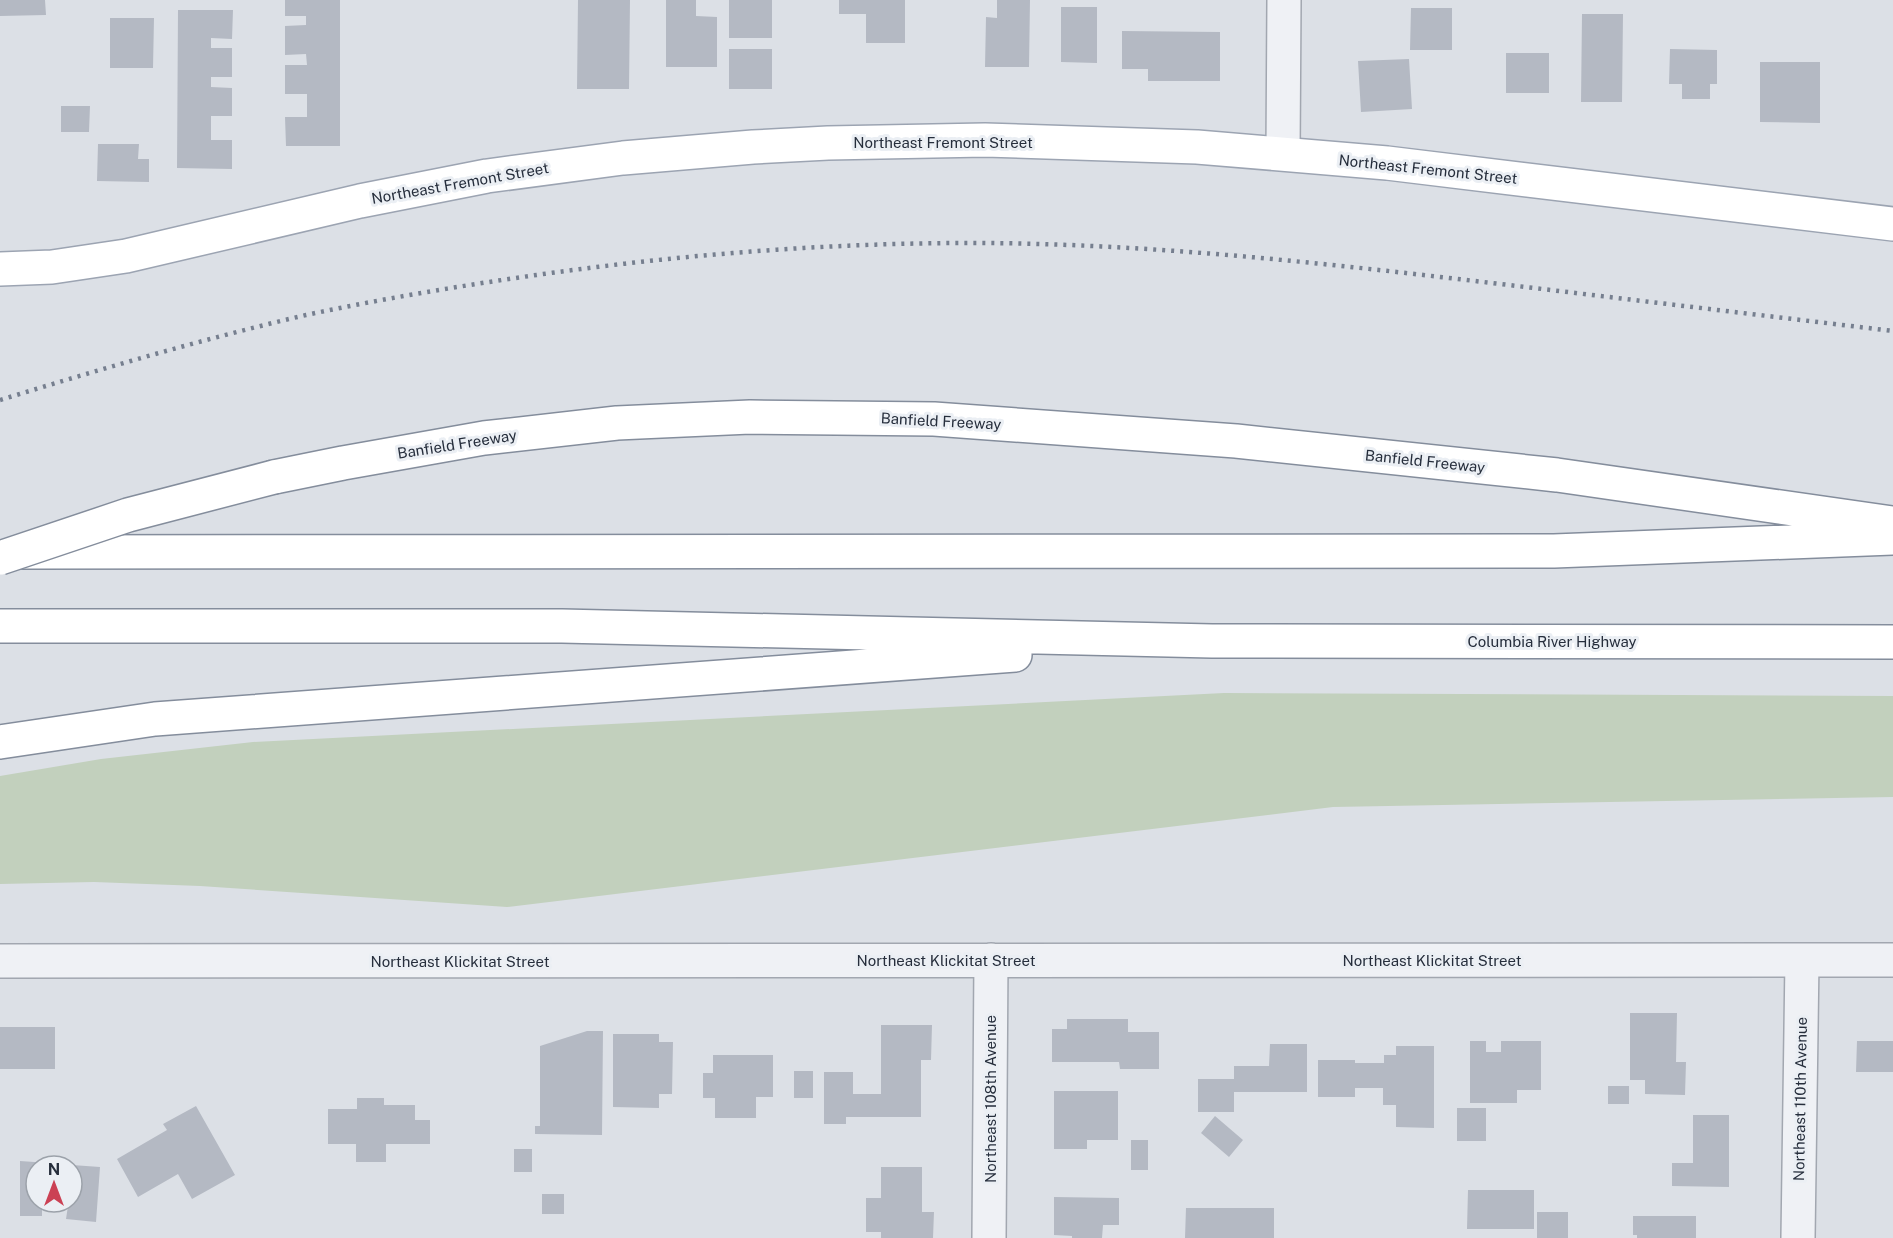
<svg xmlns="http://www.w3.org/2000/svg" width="1893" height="1238" font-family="'Public Sans',sans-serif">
<rect width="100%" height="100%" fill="#dce0e6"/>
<path fill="#c2d0bd" d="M 1224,693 L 1893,696 L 1893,797 L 1333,807 L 507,907 L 200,886 L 94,882 L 0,884 L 0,776 L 101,759 L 253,742 Z"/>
<path fill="#b4b9c3" d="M 0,0 L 45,0 L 46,15 L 0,16 Z
M 285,0 L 340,0 L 340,146 L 286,146 L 285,117 L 307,117 L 307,94 L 285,94 L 285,65 L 307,65 L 306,54 L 285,55 L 285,26 L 306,25 L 306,16 L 285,16 Z
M 578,0 L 630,0 L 629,89 L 577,89 Z
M 666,0 L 696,0 L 696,16 L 717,17 L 717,67 L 666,67 Z
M 729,0 L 772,0 L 772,38 L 729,38 Z
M 839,0 L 905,0 L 905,43 L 866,43 L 866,14 L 839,14 Z
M 997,0 L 1030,0 L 1029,67 L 985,67 L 986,17 L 997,18 Z
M 1061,7 L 1097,7 L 1097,63 L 1061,62 Z
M 1411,8 L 1452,8 L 1452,50 L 1410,50 Z
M 178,10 L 233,10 L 232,39 L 211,38 L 211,48 L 232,48 L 232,77 L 211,77 L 211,87 L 232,88 L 232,116 L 211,116 L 211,140 L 232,140 L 232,169 L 177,168 Z
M 1582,14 L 1623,14 L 1622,102 L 1581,102 Z
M 110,18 L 154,18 L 153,68 L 110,68 Z
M 1122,31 L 1220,32 L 1220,81 L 1148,81 L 1148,69 L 1122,69 Z
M 729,49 L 772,49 L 772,89 L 729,89 Z
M 1670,49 L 1717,50 L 1717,84 L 1710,84 L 1710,99 L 1682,99 L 1682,84 L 1669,84 Z
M 1506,53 L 1549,53 L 1549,93 L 1506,93 Z
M 1409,59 L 1412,109 L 1361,112 L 1358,61 Z
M 1760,62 L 1820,62 L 1820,123 L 1760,122 Z
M 61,106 L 90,106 L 89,132 L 61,132 Z
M 98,144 L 139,144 L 138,159 L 149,159 L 149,182 L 97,181 Z
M 1630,1013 L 1677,1013 L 1676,1062 L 1686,1062 L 1685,1095 L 1645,1094 L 1645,1080 L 1630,1080 Z
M 1067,1019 L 1128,1019 L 1128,1032 L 1159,1032 L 1159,1069 L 1120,1069 L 1119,1062 L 1052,1062 L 1052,1029 L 1067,1029 Z
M 881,1025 L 932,1025 L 931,1060 L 921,1060 L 921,1117 L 846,1117 L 846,1124 L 824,1124 L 824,1072 L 853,1072 L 853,1094 L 881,1094 Z
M 0,1027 L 55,1027 L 55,1069 L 0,1069 Z
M 587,1031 L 603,1031 L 602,1135 L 535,1134 L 535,1126 L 540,1126 L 540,1046 Z
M 613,1034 L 659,1034 L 659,1042 L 673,1042 L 672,1094 L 659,1094 L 659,1108 L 613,1107 Z
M 1470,1041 L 1486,1041 L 1486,1052 L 1501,1052 L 1501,1041 L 1541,1041 L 1541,1090 L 1517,1090 L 1517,1103 L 1470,1103 Z
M 1857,1041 L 1893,1041 L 1893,1072 L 1856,1072 Z
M 1270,1044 L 1307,1044 L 1307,1092 L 1234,1092 L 1234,1112 L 1198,1112 L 1198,1079 L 1234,1079 L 1234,1066 L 1269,1066 Z
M 1396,1046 L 1434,1046 L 1434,1128 L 1396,1127 L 1396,1105 L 1383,1105 L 1383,1088 L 1355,1088 L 1355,1097 L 1318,1097 L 1318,1060 L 1355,1060 L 1355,1063 L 1384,1063 L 1384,1055 L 1396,1055 Z
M 713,1055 L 773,1055 L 773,1097 L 756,1097 L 756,1118 L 715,1118 L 715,1098 L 703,1098 L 703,1073 L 713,1073 Z
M 794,1071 L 813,1071 L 813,1098 L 794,1098 Z
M 1608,1086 L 1629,1086 L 1629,1104 L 1608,1104 Z
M 1054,1091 L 1118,1091 L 1118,1140 L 1087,1140 L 1087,1149 L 1054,1149 Z
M 357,1098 L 384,1098 L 384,1105 L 415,1105 L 415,1120 L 430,1120 L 430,1144 L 386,1144 L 386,1162 L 356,1162 L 356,1144 L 328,1144 L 328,1109 L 357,1109 Z
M 196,1106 L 235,1175 L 192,1199 L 178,1174 L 138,1197 L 117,1159 L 167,1130 L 163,1124 Z
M 1457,1108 L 1486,1108 L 1486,1141 L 1457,1141 Z
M 1693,1115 L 1729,1115 L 1729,1187 L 1672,1186 L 1672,1163 L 1693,1163 Z
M 1215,1116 L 1243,1140 L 1229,1157 L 1201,1133 Z
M 1131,1140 L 1148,1140 L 1148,1170 L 1131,1170 Z
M 514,1149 L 532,1149 L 532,1172 L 514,1172 Z
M 20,1161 L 63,1164 L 63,1166 L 36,1166 L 36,1202 L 72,1202 L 72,1165 L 100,1167 L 96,1222 L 66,1219 L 68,1206 L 42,1204 L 42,1216 L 20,1216 Z
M 881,1167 L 922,1167 L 922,1212 L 934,1212 L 933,1238 L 881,1238 L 881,1232 L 866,1232 L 866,1198 L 881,1198 Z
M 1468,1190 L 1534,1190 L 1534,1229 L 1467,1229 Z
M 542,1194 L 564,1194 L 564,1214 L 542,1214 Z
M 1054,1197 L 1119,1198 L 1119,1225 L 1103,1225 L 1102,1238 L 1072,1238 L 1072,1236 L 1054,1235 Z
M 1186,1208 L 1274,1208 L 1274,1238 L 1185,1238 Z
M 1537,1212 L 1568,1212 L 1568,1238 L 1537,1238 Z
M 1633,1216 L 1696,1216 L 1696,1238 L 1637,1238 L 1637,1235 L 1633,1235 Z"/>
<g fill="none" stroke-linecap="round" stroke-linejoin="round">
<g stroke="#a2a7b0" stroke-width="36">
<path id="minor" d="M 1283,153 L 1284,0
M 0,961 L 1893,960
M 989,1238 L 991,960
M 1798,1238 L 1802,960"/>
</g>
<g stroke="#9ca4b2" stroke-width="36">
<path id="major" d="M 0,269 L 52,267 L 126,256 L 360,201 L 487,176 L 623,158 L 753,147 L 828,143 L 985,140 L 1197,147 L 1387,163 L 1893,224"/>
</g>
<g stroke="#848d9c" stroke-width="36">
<path id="highway" d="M 274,477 L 343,463 L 484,438 L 617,423 L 750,417 L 934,419 L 1236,441 L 1557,475 L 1891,523
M 23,552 L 1554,551 L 1893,538
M 0,626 L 562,626 L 1212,641 L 1893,642
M 0,742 L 155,719 L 1015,655"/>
</g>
<use href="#minor" stroke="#eff1f5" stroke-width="33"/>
<use href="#major" stroke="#fff" stroke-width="33"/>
<use href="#highway" stroke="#fff" stroke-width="33"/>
<path stroke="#767f8f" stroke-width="4.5" stroke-dasharray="3 6" stroke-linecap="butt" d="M 0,400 C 101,369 203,339 306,315 C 362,303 419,293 476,284 C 635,259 794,244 955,243 C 1135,242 1314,262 1492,283 C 1626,299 1759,315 1893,331"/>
<g stroke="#848d9c" stroke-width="36" stroke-linecap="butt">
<path id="highway-bridge" d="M 0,558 L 128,515 L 274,477"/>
</g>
<use href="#highway-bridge" stroke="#fff" stroke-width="33"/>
</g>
<g text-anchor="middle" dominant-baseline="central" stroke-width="6" stroke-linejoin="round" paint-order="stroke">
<g font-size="15" fill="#262e3c" stroke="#ebeff4">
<text x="943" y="142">Northeast Fremont Street</text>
<text transform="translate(1428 169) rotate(6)">Northeast Fremont Street</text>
<text transform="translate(460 183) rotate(-10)">Northeast Fremont Street</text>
<text transform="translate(941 421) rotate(3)">Banfield Freeway</text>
<text transform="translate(457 444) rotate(-9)">Banfield Freeway</text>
<text transform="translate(1425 461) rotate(6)">Banfield Freeway</text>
<text x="1552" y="641">Columbia River Highway</text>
<text x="946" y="960">Northeast Klickitat Street</text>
<text x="1432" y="960">Northeast Klickitat Street</text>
<text x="460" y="961">Northeast Klickitat Street</text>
<text transform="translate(990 1099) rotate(-90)">Northeast 108th Avenue</text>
<text transform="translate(1800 1099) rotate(-89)">Northeast 110th Avenue</text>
</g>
</g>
<g transform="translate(54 1184)"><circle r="28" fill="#ebeff4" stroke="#9ca2aa" stroke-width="1.5"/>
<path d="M0-4.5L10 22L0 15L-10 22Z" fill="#cb4154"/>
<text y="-9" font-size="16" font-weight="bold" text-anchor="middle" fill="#262e3c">N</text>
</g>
</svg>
